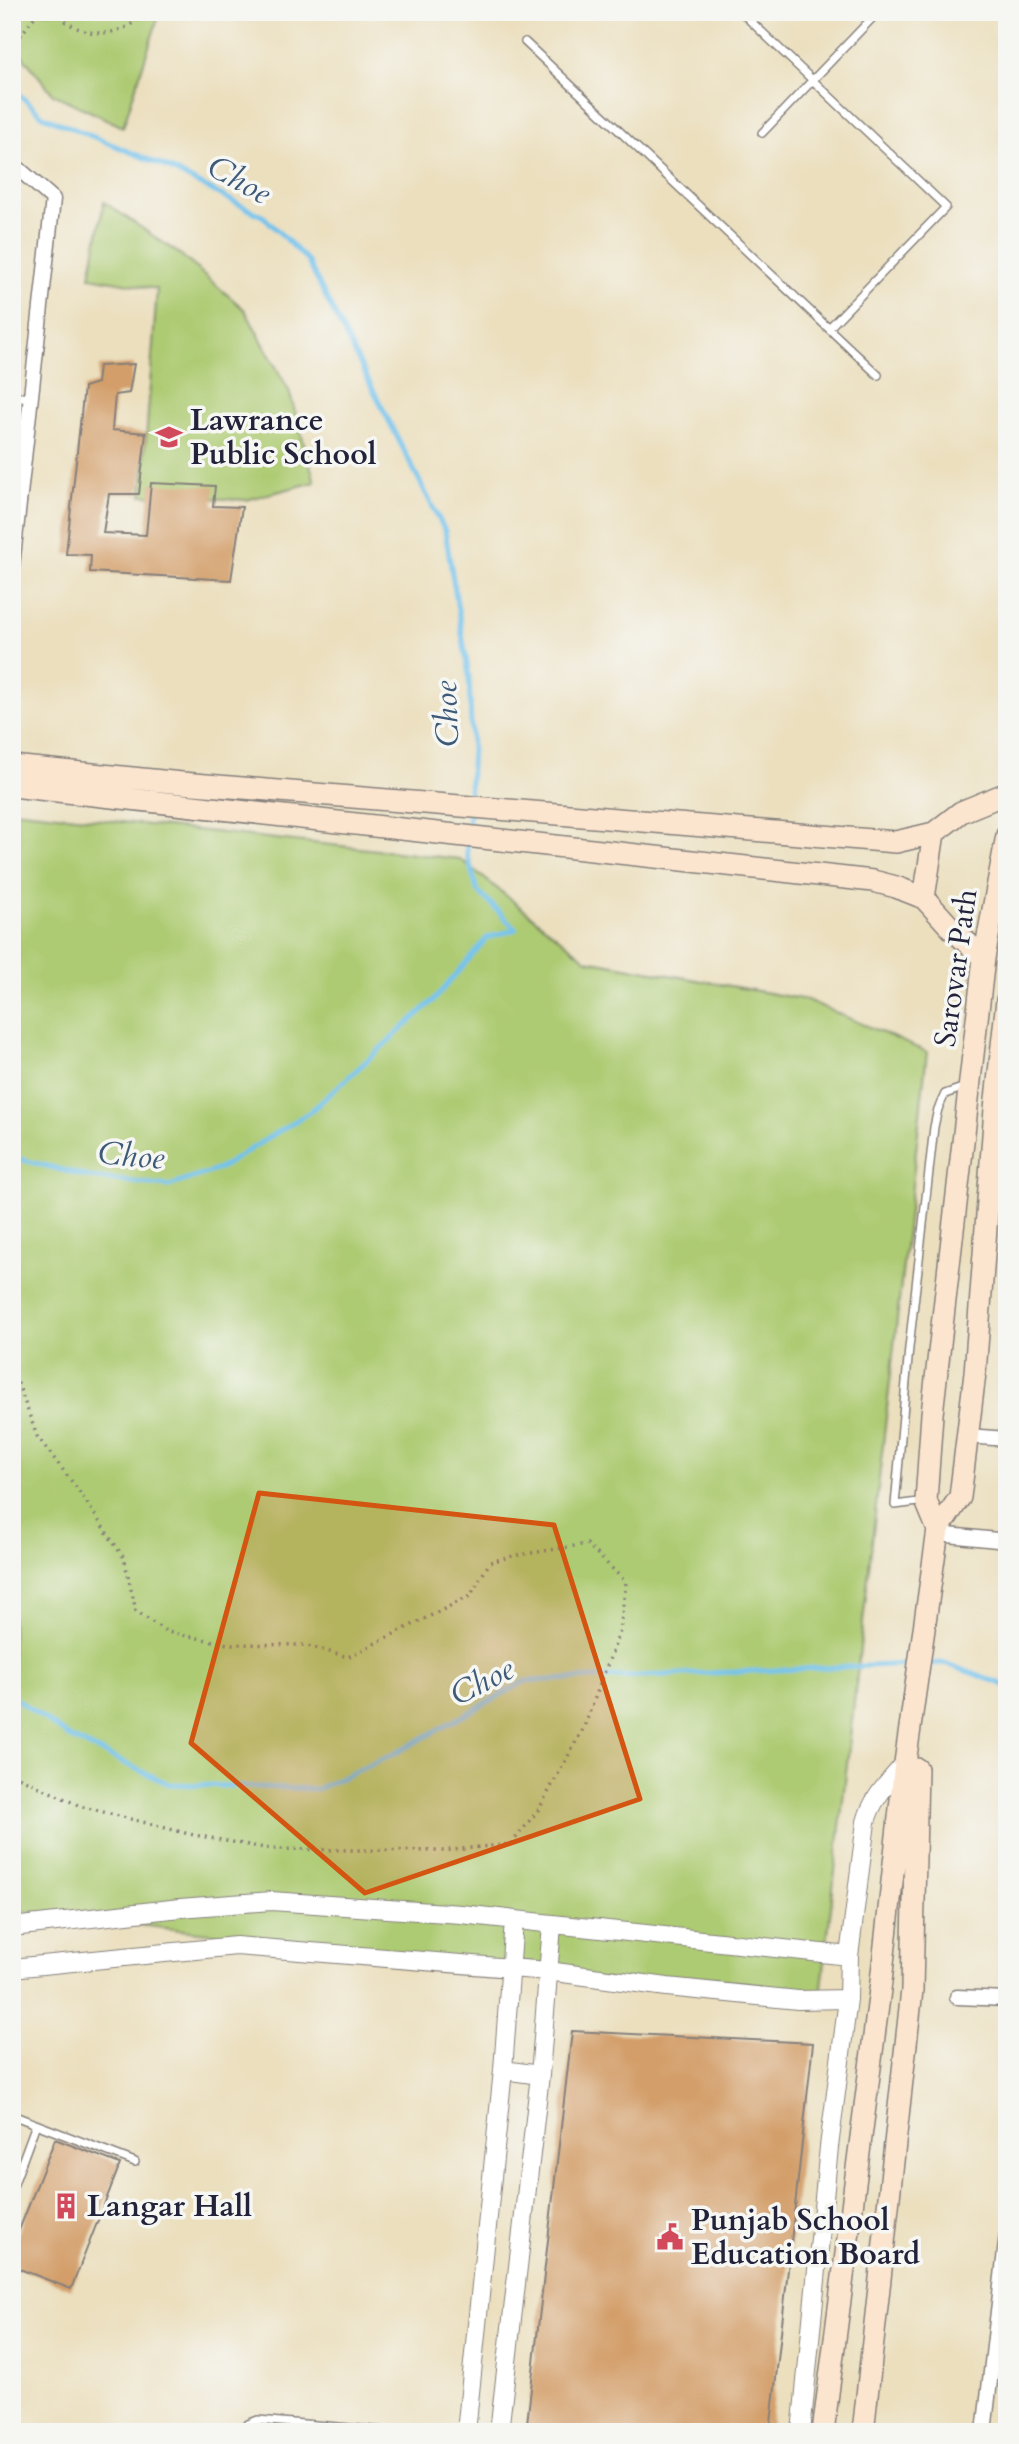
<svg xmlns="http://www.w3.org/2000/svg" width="1019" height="2444" font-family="Cardo,serif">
<rect width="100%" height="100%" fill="#f6f6f2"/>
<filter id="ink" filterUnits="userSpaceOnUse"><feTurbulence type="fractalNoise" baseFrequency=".0143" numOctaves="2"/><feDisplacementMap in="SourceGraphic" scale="14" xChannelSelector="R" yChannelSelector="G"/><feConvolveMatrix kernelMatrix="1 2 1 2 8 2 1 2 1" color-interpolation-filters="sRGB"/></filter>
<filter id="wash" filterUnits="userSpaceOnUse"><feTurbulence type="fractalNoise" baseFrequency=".00686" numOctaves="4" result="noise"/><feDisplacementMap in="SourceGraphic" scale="28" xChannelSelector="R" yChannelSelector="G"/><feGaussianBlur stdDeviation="1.57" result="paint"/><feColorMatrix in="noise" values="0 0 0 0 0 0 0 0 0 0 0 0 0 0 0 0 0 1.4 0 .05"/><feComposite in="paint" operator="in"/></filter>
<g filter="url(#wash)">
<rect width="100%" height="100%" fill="#ebdfbe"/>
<path fill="#adcb72" stroke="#687656" stroke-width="2" d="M 12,12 L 160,12 L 123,127 L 53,94 L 12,43 Z
M 104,202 L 181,255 L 245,310 L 289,391 L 315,482 L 246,500 L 142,495 L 157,289 L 90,277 Z
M 12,810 L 460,859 L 587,960 L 807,1000 L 927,1052 L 820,2005 L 12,1910 Z"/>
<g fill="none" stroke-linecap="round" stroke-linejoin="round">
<path stroke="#72c2ed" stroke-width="5" d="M 12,88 L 43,116 L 164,166 L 264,217 L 307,260 L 445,531 L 469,676 L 472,749 L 469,800
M 468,832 L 469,810
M 12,1157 L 89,1177 L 169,1186 L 219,1169 L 311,1111 L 434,1000 L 487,938 L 516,929 L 477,890 L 467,853 L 468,841
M 924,1664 L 944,1663 L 1007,1686
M 12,1696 L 71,1738 L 169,1784 L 317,1789 L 394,1754 L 526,1681 L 914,1664"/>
</g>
<g id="blocks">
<path fill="#d39e69" d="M 134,364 L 129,393 L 115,395 L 112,430 L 146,433 L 139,494 L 109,494 L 103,533 L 146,535 L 151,483 L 215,486 L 213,506 L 242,507 L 231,580 L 90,572 L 91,555 L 66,554 L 84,387 L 97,383 L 99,366 Z
M 572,2031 L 813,2043 L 770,2432 L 526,2432 Z
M 55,2139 L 120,2164 L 71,2289 L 12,2266 L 12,2248 Z"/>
</g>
</g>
<g filter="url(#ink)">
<use href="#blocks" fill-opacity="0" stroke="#86807c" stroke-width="2"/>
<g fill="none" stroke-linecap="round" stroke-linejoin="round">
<g stroke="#86807c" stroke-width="10">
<path id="service" d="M 741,12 L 946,207 L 829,328
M 525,42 L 878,375
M 762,133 L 878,12
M 12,396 L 30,398
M 926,1501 L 895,1505 L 909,1348 L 934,1127 L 938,1109 L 945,1094 L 965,1087
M 12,2115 L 135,2162
M 12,2189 L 36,2124
M 244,2432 L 248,2424 L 258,2420 L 395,2432"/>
</g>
<g stroke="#86807c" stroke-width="17">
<path id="minor" d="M 12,163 L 53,199 L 12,566
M 967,1436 L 1007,1439
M 938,1534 L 1007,1541
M 957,1997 L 1007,1999
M 984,2432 L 1007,2234"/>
</g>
<g stroke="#86807c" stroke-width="20">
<path id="tertiary" d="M 12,1927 L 180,1908 L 271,1901 L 461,1914 L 849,1956
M 12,1968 L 236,1946 L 548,1971 L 667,1987 L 798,2000 L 848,1999
M 503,2070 L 540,2075
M 466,2432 L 503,2070 L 514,1920
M 499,2432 L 540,2075 L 552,1925
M 801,2432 L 829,2147 L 848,1999 L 849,1956 L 866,1822 C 872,1798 889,1782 905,1763"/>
</g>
<g stroke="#86807c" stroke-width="24">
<path id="secondary" d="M 12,766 L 182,783 L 896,842 L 934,833 L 961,812 L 1007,793
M 12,786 L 873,881 L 896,887 L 924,898 L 953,930 L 984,958
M 924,898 L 934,833
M 938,1530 L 926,1501 L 932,1414 L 984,958 L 1007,835
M 823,2432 L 881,1982 L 905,1763 L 938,1530 L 960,1497 L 975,1373 L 995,1109 L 1007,1000
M 863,2432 L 912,1990 L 917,1769"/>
</g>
<path stroke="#86807c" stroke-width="3.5" stroke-dasharray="2 5" stroke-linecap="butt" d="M 54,12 C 81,39 119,41 146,12
M 12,47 L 38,12
M 12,1381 L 17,1381 L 37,1436 L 76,1487 L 124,1558 L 136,1611 L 167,1632 L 228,1644 L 304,1645 L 348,1657 L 470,1596 L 490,1562 L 513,1556 L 587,1544 L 626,1582 L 620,1631 L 584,1727 L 539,1809 L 511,1844 L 442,1851 L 270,1849 L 189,1834 L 80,1806 L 12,1774"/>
<use href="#service" stroke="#fff" stroke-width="7"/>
<use href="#minor" stroke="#fff" stroke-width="14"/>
<use href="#tertiary" stroke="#fff" stroke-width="18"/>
<use href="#secondary" stroke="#fbe5cf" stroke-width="21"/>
</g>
</g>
<path fill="#d45411" fill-opacity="0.2" stroke="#d45411" stroke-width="5" stroke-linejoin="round" d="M 259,1493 L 554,1525 L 640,1799 L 365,1893 L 191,1743 Z"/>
<defs>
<g id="school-bare" transform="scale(2.1)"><path d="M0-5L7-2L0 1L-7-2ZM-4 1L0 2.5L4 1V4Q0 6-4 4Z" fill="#d1495b" stroke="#f6f6f2" stroke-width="2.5" paint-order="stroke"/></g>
<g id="building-bare" transform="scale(2.1)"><path d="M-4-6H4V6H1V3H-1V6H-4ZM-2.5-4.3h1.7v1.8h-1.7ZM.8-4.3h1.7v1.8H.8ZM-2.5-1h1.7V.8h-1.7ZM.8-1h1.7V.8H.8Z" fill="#d1495b" stroke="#f6f6f2" stroke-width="2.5" paint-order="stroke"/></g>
<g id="civic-bare" transform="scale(2.1)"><path d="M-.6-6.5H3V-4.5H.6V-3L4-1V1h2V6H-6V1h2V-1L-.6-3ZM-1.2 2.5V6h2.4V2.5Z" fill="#d1495b" stroke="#f6f6f2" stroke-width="2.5" paint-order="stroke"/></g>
</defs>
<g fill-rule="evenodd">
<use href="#school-bare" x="169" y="437"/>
<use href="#building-bare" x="66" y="2206"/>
<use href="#civic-bare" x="670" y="2237"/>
</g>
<g text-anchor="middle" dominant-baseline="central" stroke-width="7" stroke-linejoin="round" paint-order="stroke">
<g font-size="30" font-weight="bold" fill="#22223b" stroke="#f6f6f2" text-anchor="start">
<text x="190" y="420">Lawrance<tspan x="190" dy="34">Public School</tspan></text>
<text x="87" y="2206">Langar Hall</text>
<text x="691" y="2220">Punjab School<tspan x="691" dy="34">Education Board</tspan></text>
</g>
<g font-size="30" fill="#22223b" stroke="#f6f6f2">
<text transform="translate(956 968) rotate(-82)">Sarovar Path</text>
</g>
<g font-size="32" font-style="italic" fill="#3e5a79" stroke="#f6f6f2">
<text transform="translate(239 180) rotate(29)">Choe</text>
<text transform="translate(447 714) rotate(-92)">Choe</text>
<text transform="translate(131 1156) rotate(5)">Choe</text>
<text transform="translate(482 1682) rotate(-27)">Choe</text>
</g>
</g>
<rect width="1019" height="2444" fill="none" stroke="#f6f6f2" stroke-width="42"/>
</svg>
